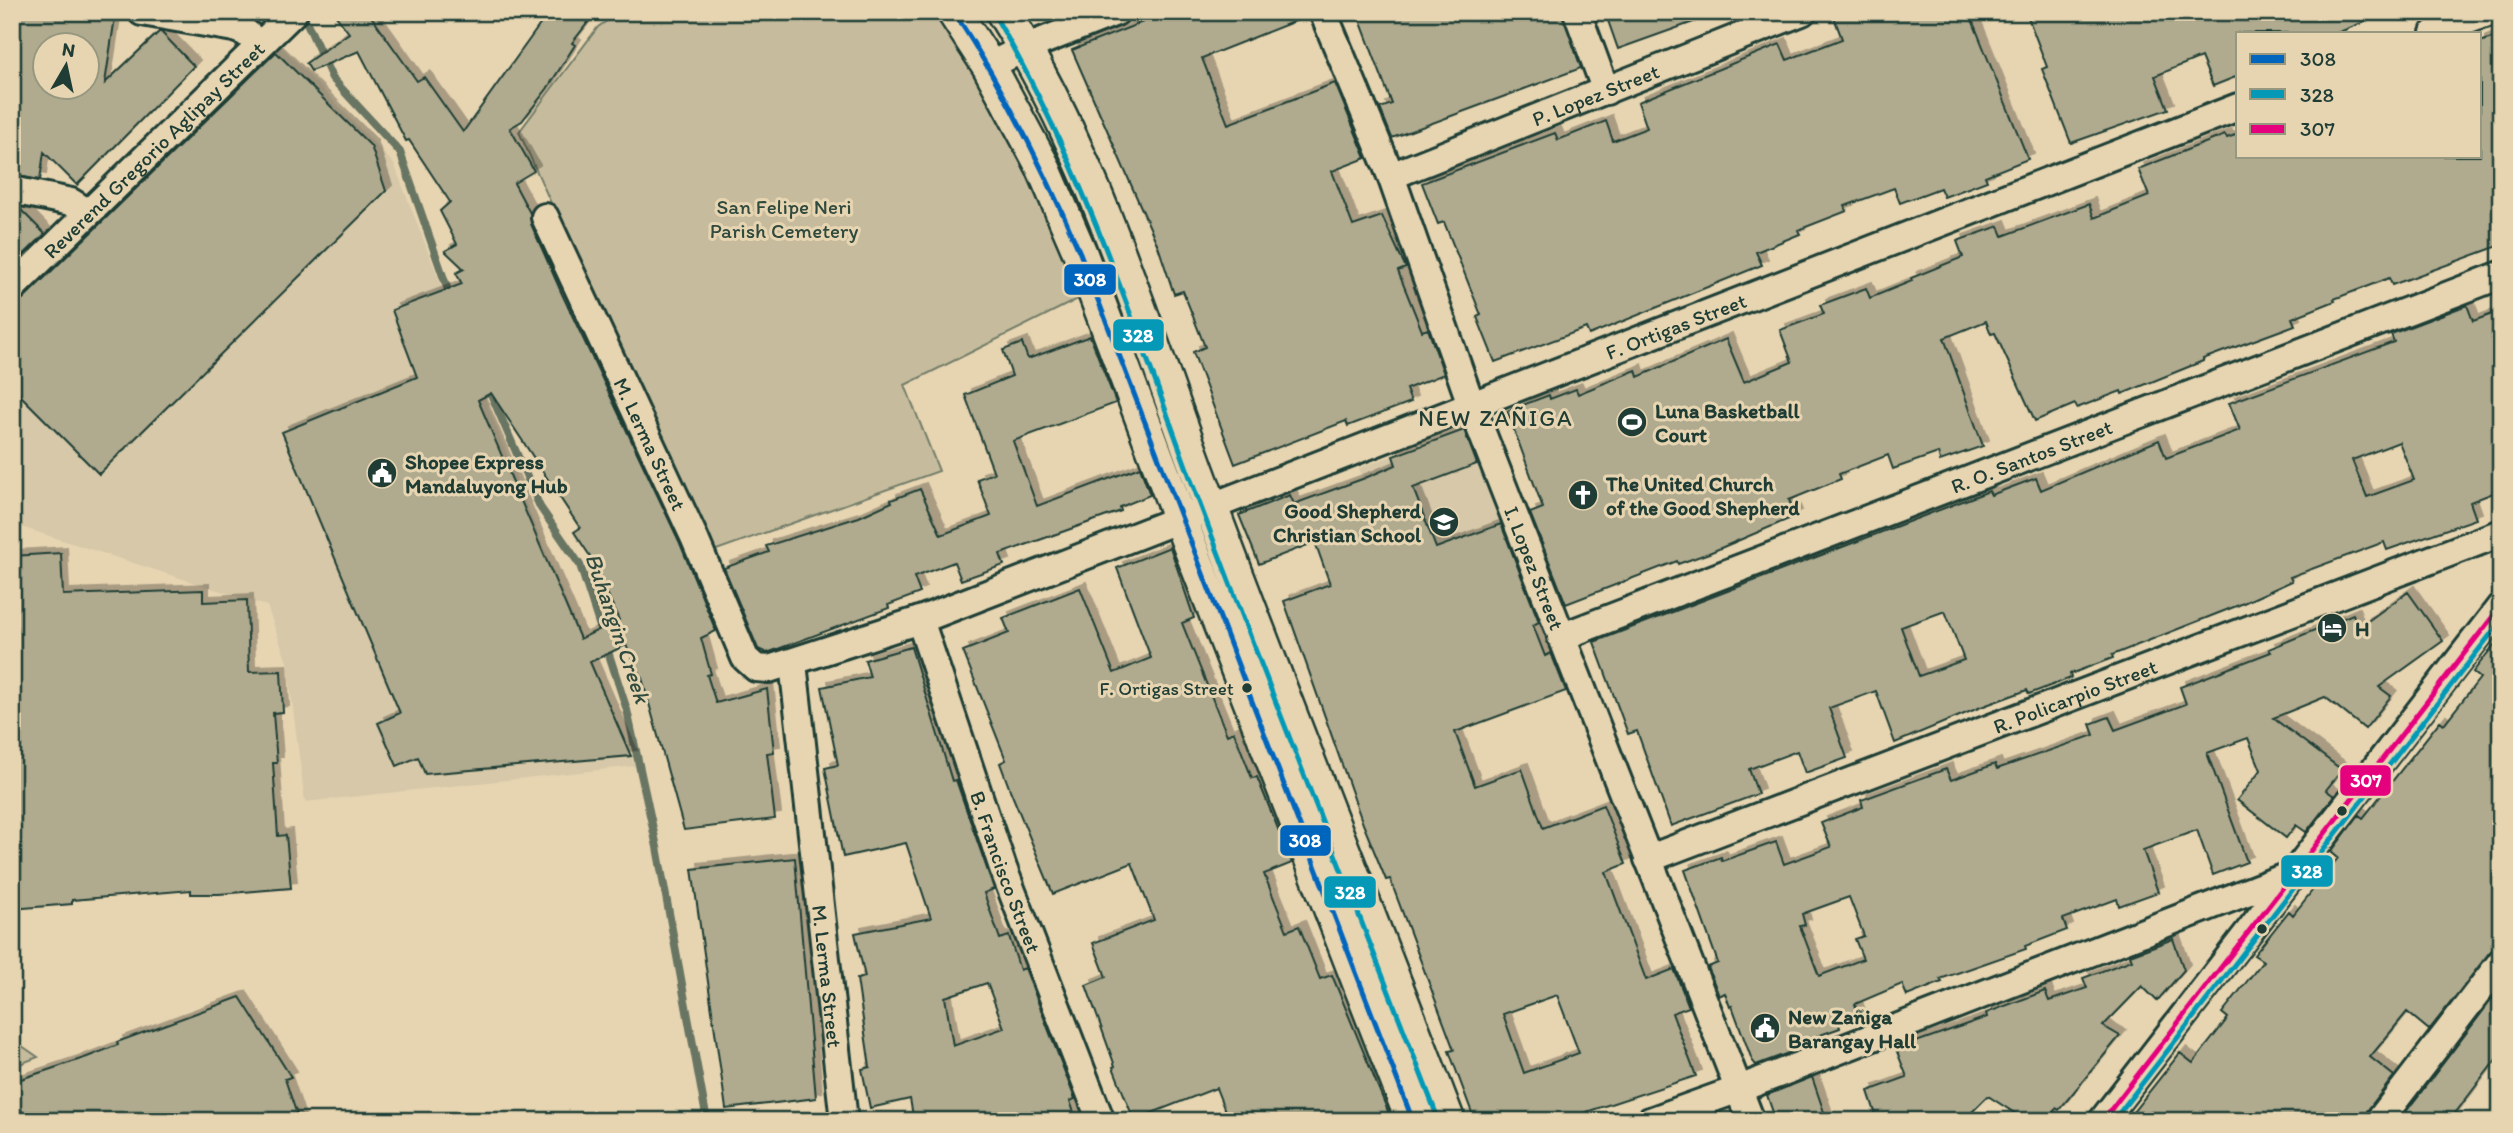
<svg xmlns="http://www.w3.org/2000/svg" width="2513" height="1133" font-family="Itim,sans-serif">
<defs>
<filter id="shadow"><feDropShadow dx="6" dy="-6" stdDeviation="0" flood-color="#0004"/></filter>
</defs>
<rect width="100%" height="100%" fill="#e7d5b2"/>
<filter id="ink" filterUnits="userSpaceOnUse"><feTurbulence type="fractalNoise" baseFrequency=".0143" numOctaves="2"/><feDisplacementMap in="SourceGraphic" scale="14" xChannelSelector="R" yChannelSelector="G"/><feConvolveMatrix kernelMatrix="1 2 1 2 8 2 1 2 1" color-interpolation-filters="sRGB"/></filter>
<g filter="url(#ink)">
<path fill="#d6c8a8" d="M 281,46 L 394,164 L 533,521 L 635,766 L 305,802 L 287,662 L 267,606 L 12,524 L 12,316 Z
M 1472,427 L 1530,576 L 1416,617 L 1359,468 Z"/>
<path fill="#c6bc9d" stroke="#727c68" stroke-width="2" d="M 620,12 L 938,12 L 982,79 L 1036,184 L 1082,297 L 905,385 L 939,471 L 708,553 L 519,132 L 598,27 Z
M 12,1039 L 38,1057 L 12,1067 Z"/>
<g fill="none" stroke-linecap="round" stroke-linejoin="round">
<path stroke="#687462" stroke-width="8" d="M 307,23 L 332,78 L 400,152 L 451,299
M 487,385 L 540,507 L 580,565 L 627,710 L 657,847 L 707,1121"/>
</g>
<path fill="#b0ab8f" stroke="#1f3d34" stroke-width="2" fill-rule="evenodd" filter="url(#shadow)" d="M 12,12 L 48,12 L 83,18 L 84,12 L 115,17 L 105,83 L 160,31 L 194,66 L 77,185 L 44,152 L 40,180 L 12,175 ZM 46,46 L 88,46 L 88,88 L 46,88 Z
M 333,12 L 368,12 L 417,81 L 424,77 L 463,132 L 549,12 L 596,12 L 572,43 L 575,45 L 547,89 L 522,121 L 510,128 L 534,171 L 514,183 L 530,213 L 531,224 L 562,294 L 680,543 L 716,631 L 701,638 L 711,674 L 707,675 L 716,703 L 767,689 L 774,752 L 767,753 L 775,819 L 684,830 L 642,678 L 626,645 L 590,662 L 631,756 L 425,774 L 418,757 L 397,766 L 378,723 L 400,713 L 282,432 L 417,377 L 392,310 L 462,284 L 456,273 L 464,269 L 445,251 L 457,244 L 440,211 L 450,202 L 409,140 L 406,141 L 359,51 L 311,71 L 306,63 L 349,33 ZM 491,393 L 580,528 L 574,532 L 592,559 L 619,620 L 580,639 L 478,400 Z
M 1168,12 L 1308,12 L 1308,16 L 1202,58 L 1228,124 L 1335,83 L 1366,158 L 1332,171 L 1353,226 L 1382,216 L 1406,268 L 1398,271 L 1422,331 L 1428,329 L 1444,374 L 1406,389 L 1411,402 L 1348,426 L 1346,421 L 1235,464 L 1193,352 L 1205,347 L 1183,291 L 1174,294 L 1158,246 L 1072,50 Z
M 1357,12 L 1562,12 L 1581,68 L 1392,138 L 1380,108 L 1392,104 Z
M 1605,12 L 1713,12 L 1713,15 L 1618,49 Z
M 1832,12 L 1969,12 L 2028,159 L 1985,176 L 1987,181 L 1944,197 L 1940,188 L 1900,203 L 1894,188 L 1845,206 L 1847,211 L 1798,230 L 1800,234 L 1756,252 L 1762,265 L 1589,335 L 1586,328 L 1495,362 L 1477,317 L 1481,315 L 1444,222 L 1438,224 L 1422,183 L 1555,133 L 1558,140 L 1606,121 L 1613,141 L 1647,128 L 1638,102 L 1780,44 L 1787,60 L 1842,39 Z
M 2026,12 L 2387,12 L 2387,13 L 2337,33 L 2238,33 L 2238,76 L 2213,86 L 2201,57 L 2155,76 L 2168,109 L 2071,143 L 2042,69 L 2047,67 Z
M 2501,35 L 2501,245 L 2392,285 L 2389,278 L 2334,299 L 2335,301 L 2292,318 L 2295,325 L 2203,359 L 2203,361 L 2122,394 L 2121,391 L 2077,408 L 2075,404 L 2035,421 L 1995,333 L 1991,334 L 1986,321 L 1944,338 L 1983,446 L 1940,461 L 1938,453 L 1893,469 L 1888,455 L 1839,474 L 1841,479 L 1789,500 L 1796,516 L 1709,553 L 1678,564 L 1677,561 L 1566,604 L 1530,513 L 1543,508 L 1507,411 L 1549,395 L 1550,399 L 1576,389 L 1578,394 L 1636,370 L 1638,377 L 1726,339 L 1744,382 L 1792,362 L 1780,330 L 1824,314 L 1820,305 L 1866,288 L 1870,298 L 1912,281 L 1911,278 L 1963,257 L 1957,241 L 1999,226 L 2003,236 L 2089,204 L 2094,218 L 2149,196 L 2138,169 L 2225,135 L 2227,138 L 2238,134 L 2238,156 L 2480,156 L 2480,42 Z
M 276,52 L 371,146 L 386,191 L 99,474 L 12,387 L 12,303 L 23,299 Z
M 12,206 L 18,207 L 45,234 L 12,266 Z
M 2467,305 L 2473,321 L 2501,311 L 2501,490 L 2470,502 L 2476,519 L 2387,550 L 2384,542 L 2290,577 L 2292,581 L 2239,605 L 2112,655 L 2113,658 L 2070,674 L 2071,678 L 2029,694 L 2027,690 L 1981,707 L 1895,743 L 1876,691 L 1829,708 L 1847,758 L 1805,773 L 1797,751 L 1749,769 L 1758,794 L 1671,826 L 1637,731 L 1628,734 L 1594,642 L 1989,491 L 1991,495 L 2036,478 L 2041,490 L 2159,440 L 2166,458 L 2240,430 L 2229,403 L 2394,342 L 2391,334 ZM 2399,442 L 2414,480 L 2367,497 L 2352,460 ZM 1945,611 L 1964,660 L 1919,676 L 1901,627 Z
M 1090,336 L 1116,403 L 1013,441 L 1037,506 L 1140,467 L 1150,495 L 1120,507 L 1121,511 L 1000,554 L 1004,565 L 961,580 L 954,562 L 914,577 L 920,593 L 888,605 L 889,608 L 767,653 L 758,649 L 724,568 L 769,552 L 766,546 L 859,517 L 892,502 L 891,500 L 920,489 L 941,535 L 991,516 L 977,479 L 994,473 L 965,395 L 1012,376 L 1003,350 L 1022,343 L 1028,359 Z
M 1464,430 L 1477,464 L 1413,488 L 1436,548 L 1501,524 L 1539,622 L 1533,625 L 1545,656 L 1551,653 L 1566,691 L 1455,732 L 1475,786 L 1522,769 L 1543,828 L 1603,805 L 1626,864 L 1606,872 L 1646,980 L 1674,969 L 1689,1007 L 1672,1013 L 1696,1076 L 1559,1121 L 1475,1121 L 1449,1051 L 1454,1050 L 1390,879 L 1386,880 L 1363,824 L 1284,601 L 1330,584 L 1315,542 L 1259,564 L 1239,515 L 1290,495 L 1294,504 L 1365,478 L 1396,465 L 1393,456 ZM 1557,995 L 1579,1053 L 1524,1073 L 1503,1014 Z
M 1170,547 L 1194,618 L 1182,623 L 1227,735 L 1234,732 L 1252,778 L 1257,777 L 1292,863 L 1264,874 L 1287,931 L 1299,926 L 1320,979 L 1332,975 L 1392,1121 L 1229,1121 L 1216,1088 L 1134,1120 L 1113,1067 L 1115,1066 L 1086,985 L 1106,977 L 1093,943 L 1154,920 L 1132,863 L 1053,894 L 1010,790 L 1000,763 L 1006,760 L 963,651 L 1009,633 L 1003,618 L 1080,588 L 1114,673 L 1151,658 L 1117,568 Z
M 61,553 L 63,595 L 203,590 L 203,602 L 247,600 L 249,672 L 281,671 L 283,712 L 273,713 L 277,763 L 273,763 L 278,836 L 286,835 L 291,888 L 219,894 L 191,894 L 191,890 L 72,900 L 72,904 L 12,909 L 12,556 Z
M 2408,592 L 2443,641 L 2379,687 L 2391,696 L 2365,729 L 2325,697 L 2273,718 L 2342,770 L 2326,790 L 2334,796 L 2306,832 L 2296,825 L 2286,838 L 2237,800 L 2261,770 L 2248,738 L 2207,753 L 2247,862 L 2213,875 L 2197,830 L 2143,850 L 2158,892 L 2119,906 L 2117,899 L 2063,919 L 2067,930 L 2025,946 L 2026,949 L 1940,979 L 1942,982 L 1907,996 L 1902,984 L 1855,1004 L 1859,1016 L 1839,1024 L 1840,1028 L 1800,1042 L 1802,1048 L 1756,1065 L 1752,1060 L 1732,1006 L 1730,1007 L 1725,993 L 1719,996 L 1708,967 L 1718,963 L 1685,870 L 1721,857 L 1722,861 L 1776,842 L 1784,864 L 1831,847 L 1821,823 L 1863,807 L 1861,800 L 1946,769 L 1951,780 L 1995,764 L 1997,769 L 2094,735 L 2090,724 L 2109,717 L 2115,730 L 2186,704 L 2180,687 L 2271,652 L 2269,649 L 2353,614 L 2358,628 ZM 1849,897 L 1864,936 L 1855,939 L 1863,959 L 1819,976 L 1800,926 L 1805,925 L 1802,914 Z
M 2501,636 L 2501,939 L 2429,1030 L 2407,1012 L 2370,1057 L 2394,1076 L 2367,1111 L 2364,1121 L 2126,1121 L 2180,1053 L 2193,1063 L 2228,1018 L 2222,1013 L 2263,961 L 2254,955 L 2289,911 L 2293,915 L 2338,858 L 2331,852 L 2359,815 L 2363,818 L 2440,721 L 2444,724 L 2480,678 L 2473,672 Z
M 911,647 L 952,781 L 956,780 L 994,889 L 984,893 L 1000,939 L 1009,936 L 1020,970 L 1025,968 L 1075,1099 L 1070,1101 L 1077,1121 L 914,1121 L 910,1099 L 870,1108 L 862,1069 L 870,1067 L 857,979 L 865,977 L 855,933 L 931,918 L 906,843 L 843,857 L 825,768 L 838,765 L 822,687 L 870,677 L 865,660 ZM 987,983 L 1004,1028 L 953,1046 L 945,997 Z
M 795,858 L 816,1098 L 726,1109 L 692,869 Z
M 2173,939 L 2184,970 L 2157,1001 L 2142,986 L 2103,1026 L 2120,1036 L 2059,1110 L 2056,1108 L 2048,1121 L 2027,1121 L 1988,1096 L 1963,1121 L 1878,1121 L 1868,1091 L 1907,1077 L 1896,1049 L 1987,1017 L 1986,1013 L 2045,991 L 2049,1001 L 2087,988 L 2083,978 L 2132,960 L 2130,955 Z
M 240,997 L 291,1077 L 285,1079 L 299,1121 L 25,1121 L 12,1082 L 87,1057 L 118,1045 L 117,1042 Z
M 2493,998 L 2501,1004 L 2501,1053 L 2463,1103 L 2449,1121 L 2399,1121 Z
M 1812,1077 L 1827,1121 L 1776,1121 L 1767,1095 Z"/>
<g fill="none" stroke-linecap="round" stroke-linejoin="round">
<g stroke="#1f3d34" stroke-width="32">
<g id="minor">
<path d="M 142,12 L 234,28 L 245,32 L 258,43"/>
<path id="s1" d="M 1323,12 L 1391,176 L 1472,407 L 1751,1121"/>
<path d="M 1577,12 L 1606,91"/>
<path d="M 2434,33 L 2490,12"/>
<path d="M 989,66 L 1025,48 L 1116,12"/>
<path id="s2" d="M 1391,176 L 1802,12"/>
<path d="M 12,190 L 71,202 L 87,212"/>
<path id="s3" d="M 545,217 L 694,537 L 745,658 L 756,668 L 769,669 L 920,620 L 2238,107"/>
<path id="s4" d="M 12,288 L 294,12"/>
<path id="s5" d="M 920,620 L 1003,868 L 1101,1121"/>
<path id="s6" d="M 1561,637 L 2501,275"/>
<path id="s7" d="M 793,663 L 844,1121"/>
<path id="s8" d="M 1648,859 L 2501,533"/>
<path d="M 1650,1121 L 1739,1089 L 2293,874"/>
<path d="M 2102,1121 L 2501,606"/>
<path d="M 2379,1121 L 2501,962"/>
</g>
</g>
<g stroke="#1f3d34" stroke-width="38">
<path id="major" d="M 954,12 L 989,66 L 1042,165 L 1080,253 L 1193,554 L 1413,1121
M 1003,12 C 1092,153 1140,315 1197,470 C 1278,688 1365,904 1448,1121"/>
</g>
<use href="#minor" stroke="#e7d5b2" stroke-width="26"/>
<use href="#major" stroke="#e7d5b2" stroke-width="33"/>
<g stroke="#e7d5b2" stroke-width="10">
<path id="bus-1" d="M 954,12 C 1004,89 1044,169 1080,253 L 1413,1121"/>
</g>
<g stroke="#e7d5b2" stroke-width="10">
<path id="bus-2" d="M 995,16 C 1086,171 1139,340 1201,507 C 1278,712 1360,916 1439,1121
M 2113,1121 L 2501,621"/>
</g>
<g stroke="#e7d5b2" stroke-width="10">
<path id="bus-3" d="M 2102,1121 L 2501,606"/>
</g>
<use href="#bus-1" stroke="#0065bd" stroke-width="5"/>
<use href="#bus-2" stroke="#0599b7" stroke-width="5"/>
<use href="#bus-3" stroke="#e5007d" stroke-width="5"/>
</g>
</g>
<defs>
<g id="stadium-disc" transform="scale(1.575)"><circle r="9.5" fill="#1f3d34" stroke="#e7d5b2"/><path d="M0-5a6.5 5 0 1 0 0 10a6.5 5 0 1 0 0-10ZM-3.5-1.8h7v3.6h-7Z" fill="#fff"/></g>
<g id="civic-disc" transform="scale(1.575)"><circle r="9.5" fill="#1f3d34" stroke="#e7d5b2"/><path d="M-.6-6.5H3V-4.5H.6V-3L4-1V1h2V6H-6V1h2V-1L-.6-3ZM-1.2 2.5V6h2.4V2.5Z" fill="#fff"/></g>
<g id="church-disc" transform="scale(1.575)"><circle r="9.5" fill="#1f3d34" stroke="#e7d5b2"/><path d="M-1.2-6h2.4v3.5h3.3v2.4h-3.3V6h-2.4V-.1h-3.3v-2.4h3.3Z" fill="#fff"/></g>
<g id="school-disc" transform="scale(1.575)"><circle r="9.5" fill="#1f3d34" stroke="#e7d5b2"/><path d="M0-5L7-2L0 1L-7-2ZM-4 1L0 2.5L4 1V4Q0 6-4 4Z" fill="#fff"/></g>
<g id="hotel-disc" transform="scale(1.575)"><circle r="9.5" fill="#1f3d34" stroke="#e7d5b2"/><path d="M-6-4.5h1.5V1H6V5H4.5V3h-9V5H-6ZM-4 0a1.8 1.8 0 1 1 3.6 0ZM.5 0V-2.5h3Q6-2.5 6 0Z" fill="#fff"/></g>
</defs>
<g fill-rule="evenodd">
<use href="#stadium-disc" x="1632" y="422"/>
<use href="#civic-disc" x="382" y="473"/>
<use href="#church-disc" x="1583" y="495"/>
<use href="#school-disc" x="1444" y="522"/>
<use href="#hotel-disc" x="2332" y="628"/>
<use href="#civic-disc" x="1765" y="1028"/>
</g>
<g fill="#1f3d34" stroke="#e7d5b2" stroke-width="2.5">
<circle cx="1247" cy="688" r="6"/>
<circle cx="2342" cy="811" r="6"/>
<circle cx="2262" cy="929" r="6"/>
</g>
<g text-anchor="middle" dominant-baseline="central" stroke-width="6" stroke-linejoin="round" paint-order="stroke">
<g font-size="19" fill="#1f3d34" stroke="#e7d5b2" text-anchor="end">
<text x="1234" y="688">F. Ortigas Street</text>
</g>
<g font-size="21" fill="#1f3d34" stroke="#e7d5b2">
<text stroke="none"><textPath href="#s2" startOffset="220">P. Lopez Street</textPath></text>
<text stroke="none"><textPath href="#s4" startOffset="198">Reverend Gregorio Aglipay Street</textPath></text>
<text stroke="none"><textPath href="#s3" startOffset="1482">F. Ortigas Street</textPath></text>
<text stroke="none"><textPath href="#s3" startOffset="250">M. Lerma Street</textPath></text>
<text stroke="none"><textPath href="#s6" startOffset="504">R. O. Santos Street</textPath></text>
<text stroke="none"><textPath href="#s1" startOffset="595">I. Lopez Street</textPath></text>
<text stroke="none"><textPath href="#s8" startOffset="457">R. Policarpio Street</textPath></text>
<text stroke="none"><textPath href="#s5" startOffset="266">B. Francisco Street</textPath></text>
<text stroke="none"><textPath href="#s7" startOffset="315">M. Lerma Street</textPath></text>
</g>
<g font-size="21" fill="#304a3e" stroke="#e7d5b2">
<text x="784" y="206">San Felipe Neri<tspan x="784" dy="24">Parish Cemetery</tspan></text>
</g>
<g font-size="21" font-weight="bold" fill="#1f3d34" stroke="#e7d5b2" text-anchor="start">
<text x="1655" y="410">Luna Basketball<tspan x="1655" dy="24">Court</tspan></text>
<text x="405" y="461">Shopee Express<tspan x="405" dy="24">Mandaluyong Hub</tspan></text>
<text x="1606" y="483">The United Church<tspan x="1606" dy="24">of the Good Shepherd</tspan></text>
<text x="1421" y="510" text-anchor="end">Good Shepherd<tspan x="1421" dy="24">Christian School</tspan></text>
<text x="2355" y="628">H</text>
<text x="1788" y="1016">New Zañiga<tspan x="1788" dy="24">Barangay Hall</tspan></text>
</g>
<g font-size="23" letter-spacing="2" fill="#1f3d34" stroke="#e7d5b2">
<text x="1496" y="418">NEW ZAÑIGA</text>
</g>
<g font-size="23" font-style="italic" fill="#314b3f" stroke="#e7d5b2">
<text transform="translate(618 628) rotate(71)">Buhangin Creek</text>
</g>
</g>
<g stroke="#e7d5b2" stroke-width="2.5">
<rect x="1063" y="263" width="54" height="33" rx="7" fill="#0065bd"/>
<rect x="1112" y="318" width="53" height="34" rx="7" fill="#0599b7"/>
<rect x="2339" y="764" width="53" height="33" rx="7" fill="#e5007d"/>
<rect x="1279" y="824" width="53" height="33" rx="7" fill="#0065bd"/>
<rect x="2280" y="854" width="54" height="34" rx="7" fill="#0599b7"/>
<rect x="1323" y="875" width="54" height="34" rx="7" fill="#0599b7"/>
</g>
<g font-size="19" text-anchor="middle" font-weight="bold" fill="#fff">
<text x="1090" y="286">308</text>
<text x="1138" y="342">328</text>
<text x="2366" y="787">307</text>
<text x="1305" y="847">308</text>
<text x="2307" y="878">328</text>
<text x="1350" y="899">328</text>
</g>
<rect width="2513" height="1133" fill="none" stroke="#e7d5b2" stroke-width="42"/>
<rect x="21" y="21" width="2471" height="1091" fill="none" stroke="#1f3d34" stroke-width="2.5" filter="url(#ink)"/>
<rect x="2236" y="32" width="245" height="126" fill="#e7d5b2" stroke="#979880" stroke-width="2"/>
<rect x="2250" y="54" width="35" height="10" fill="#0065bd" stroke="#979880" stroke-width="2"/>
<text x="2300" y="66" font-size="21" fill="#1f3d34">308</text>
<rect x="2250" y="89" width="35" height="10" fill="#0599b7" stroke="#979880" stroke-width="2"/>
<text x="2300" y="102" font-size="21" fill="#1f3d34">328</text>
<rect x="2250" y="124" width="35" height="10" fill="#e5007d" stroke="#979880" stroke-width="2"/>
<text x="2300" y="136" font-size="21" fill="#1f3d34">307</text>
<g transform="translate(66 66) rotate(9)"><circle r="33" fill="#e7d5b2" stroke="#979880" stroke-width="2"/>
<path d="M0-5L12 26L0 18L-12 26Z" fill="#1f3d34"/>
<text y="-10" font-size="19" font-weight="bold" text-anchor="middle" fill="#1f3d34">N</text>
</g>
</svg>
